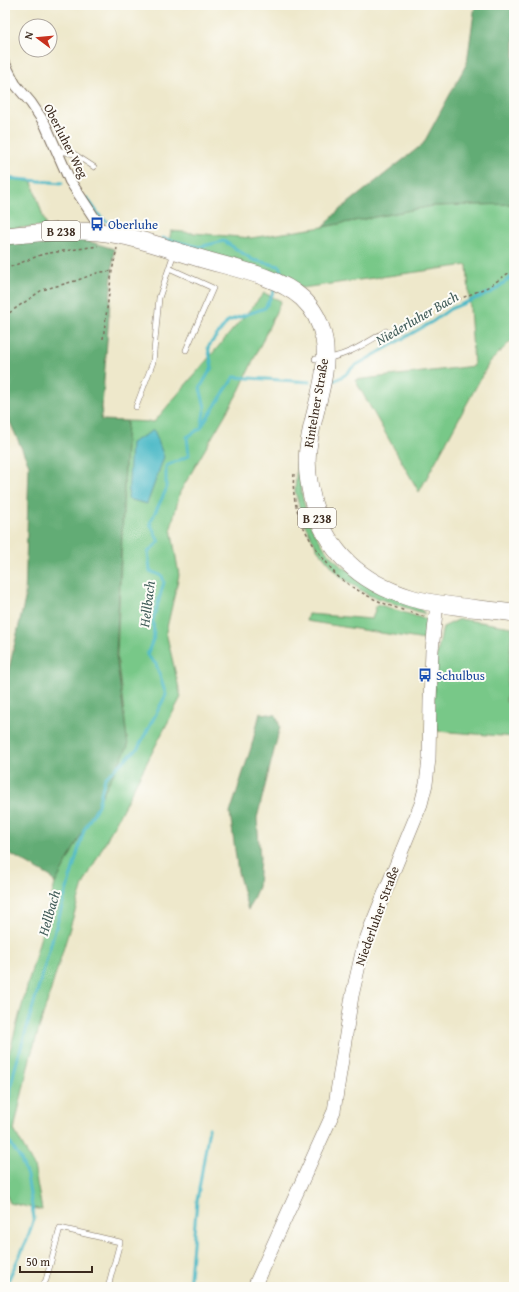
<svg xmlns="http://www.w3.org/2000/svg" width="519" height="1292" font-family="'Gentium Book Plus',serif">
<rect width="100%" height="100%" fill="#fdfcf7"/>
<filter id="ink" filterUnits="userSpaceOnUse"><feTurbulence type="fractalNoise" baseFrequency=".025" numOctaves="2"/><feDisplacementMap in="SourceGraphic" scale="8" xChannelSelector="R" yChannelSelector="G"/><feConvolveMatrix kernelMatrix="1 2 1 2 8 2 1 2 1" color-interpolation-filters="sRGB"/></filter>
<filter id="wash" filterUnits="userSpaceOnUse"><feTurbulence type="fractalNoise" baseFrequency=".012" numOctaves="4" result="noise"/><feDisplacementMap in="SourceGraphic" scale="16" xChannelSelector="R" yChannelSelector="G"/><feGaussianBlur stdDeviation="0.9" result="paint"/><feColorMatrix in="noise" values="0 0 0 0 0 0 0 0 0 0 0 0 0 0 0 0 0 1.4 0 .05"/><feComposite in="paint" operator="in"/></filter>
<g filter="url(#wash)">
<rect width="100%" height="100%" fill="#eee8cb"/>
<path fill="#78c888" stroke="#5a7953" d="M 5,176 L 32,182 L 46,226 L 5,229 Z
M 514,204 L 514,338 L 489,363 L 419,492 L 355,380 L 474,366 L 467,265 L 302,288 L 168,246 L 171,231 L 251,238 L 323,227 L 432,206 Z
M 264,293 L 281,301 L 239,391 L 180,492 L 171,528 L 179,575 L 166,632 L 181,697 L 83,885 L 30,1058 L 14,1130 L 34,1166 L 42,1210 L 10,1203 L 5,1192 L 5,1068 L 55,884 L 128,746 L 117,656 L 127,421 L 154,422 Z
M 297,461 L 302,495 L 309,523 L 325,549 L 341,566 L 421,609 L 425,614 L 368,595 L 341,577 L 318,550 L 303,521 L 295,491 Z
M 377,604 L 428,620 L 429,625 L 428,631 L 425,632 L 425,640 L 306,621 L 308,614 L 372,619 Z
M 460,619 L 512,627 L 506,702 L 514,704 L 514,737 L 437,731 L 437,725 L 434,724 L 434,667 L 443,627 Z"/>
<path fill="#62ac74" stroke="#4e6b49" d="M 475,5 L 514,5 L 514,204 L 432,206 L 323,227 L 338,211 L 423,144 L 467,63 Z
M 71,236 L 114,249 L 101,420 L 127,421 L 116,656 L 128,746 L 55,884 L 51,877 L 5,851 L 5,686 L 25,599 L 29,465 L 5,411 L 5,243 Z
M 260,713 L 276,715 L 280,727 L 257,818 L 260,858 L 258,887 L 248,910 L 238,872 L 230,813 L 251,748 Z"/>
<path fill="#4dbac7" stroke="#447272" d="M 154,430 L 164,457 L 147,504 L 128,499 L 131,443 Z"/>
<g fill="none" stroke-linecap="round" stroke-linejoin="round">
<path stroke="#4dbac7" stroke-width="3" d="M 5,178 L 62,183
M 87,198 L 102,219 L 121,228
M 162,238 L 199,247 L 224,241 L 253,260 L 279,266 L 282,275 L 280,278
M 332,382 L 345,375 L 353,367 L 432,322 L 450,309 L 492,292 L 514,275
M 202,426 L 234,377 L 310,382
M 5,1117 L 14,1072 L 84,830 L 98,805 L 105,778 L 138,748 L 166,695 L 156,664 L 147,655 L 154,637 L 153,620 L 164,582 L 162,576 L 150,571 L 148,552 L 159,542 L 150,523 L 166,490 L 166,466 L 184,458 L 189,455 L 187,437 L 201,428 L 205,407 L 200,388 L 212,367 L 208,347 L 228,321 L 265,308 L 276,287
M 5,1135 L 21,1160 L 27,1176 L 34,1218 L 27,1240 L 5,1287
M 189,1287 L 197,1201 L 209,1128"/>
</g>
</g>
<g filter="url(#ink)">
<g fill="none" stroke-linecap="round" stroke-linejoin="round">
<g stroke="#7a6c5b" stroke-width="6">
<path id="service" d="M 57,150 L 74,154 L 94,167
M 169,268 L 213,288 L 186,350
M 315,359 C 341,360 365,344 386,331
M 136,407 L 153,362 L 159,298 L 174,253
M 42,1287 L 46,1280 L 60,1228 L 120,1242 L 108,1287"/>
</g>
<g stroke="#7a6c5b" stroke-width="12">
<path id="minor" d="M 5,64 L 15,84 L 31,103 L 45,124 L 70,181 L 97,222 L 100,232"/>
</g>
<g stroke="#7a6c5b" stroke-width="14">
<path id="tertiary" d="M 254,1287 L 334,1111 L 352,996 L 363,948 L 371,926 L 421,804 L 426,784 L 429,759 L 430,701 L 432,650 L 437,603"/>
</g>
<g stroke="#7a6c5b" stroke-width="18">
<path id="primary" d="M 5,236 C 36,233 66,229 98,232 C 132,235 165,248 199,258 C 232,268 276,275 302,298 C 314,309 321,324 324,339 C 330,374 314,408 309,442 C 306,457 307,473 310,488 C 320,545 355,581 411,598 C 443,607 480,608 514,613"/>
</g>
<path stroke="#7a6c5b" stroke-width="1.5" stroke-dasharray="3 3" stroke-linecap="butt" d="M 5,269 L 43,254 L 98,246
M 5,317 L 9,313 L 42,290 L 75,281 L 100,272 L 112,271
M 392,328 L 490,286 L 514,269
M 103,339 L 112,271 L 117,248
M 294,474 C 290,507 306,538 327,563 C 331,568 335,575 341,579 C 361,594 382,604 406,611
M 410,612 L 425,617"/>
<use href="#service" stroke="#fff" stroke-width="5"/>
<use href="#minor" stroke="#fff" stroke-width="10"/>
<use href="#tertiary" stroke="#fff" stroke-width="13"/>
<use href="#primary" stroke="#fff" stroke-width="17"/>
</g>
</g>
<defs>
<g id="bus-bare" transform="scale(1.08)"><path d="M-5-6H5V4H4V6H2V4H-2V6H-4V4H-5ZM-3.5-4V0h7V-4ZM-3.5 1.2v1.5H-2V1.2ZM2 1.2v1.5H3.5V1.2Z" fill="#1a4fb4" stroke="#fdfcf7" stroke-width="2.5" paint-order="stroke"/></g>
</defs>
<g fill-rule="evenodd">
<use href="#bus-bare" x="97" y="224"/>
<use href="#bus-bare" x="425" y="675"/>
</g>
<g text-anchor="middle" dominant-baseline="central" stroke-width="4" stroke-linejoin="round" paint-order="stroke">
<g fill="#fdfcf7" stroke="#75695f" stroke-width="1">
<rect x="42" y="221" width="38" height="20" rx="3"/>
<rect x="298" y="508" width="38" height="20" rx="3"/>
</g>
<g font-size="12" font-weight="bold" fill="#3b2a1e">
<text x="61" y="231">B 238</text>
<text x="317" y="518">B 238</text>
</g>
<g font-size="13" fill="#3b2a1e" stroke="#fdfcf7">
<text transform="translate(66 141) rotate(63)">Oberluher Weg</text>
<text transform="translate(316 403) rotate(-80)">Rintelner Straße</text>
<text transform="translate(377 916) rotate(-70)">Niederluher Straße</text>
</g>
<g font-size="13" fill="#164399" stroke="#fdfcf7" text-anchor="start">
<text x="108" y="224">Oberluhe</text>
<text x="436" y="675">Schulbus</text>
</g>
<g font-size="14" font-style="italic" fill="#415c59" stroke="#fdfcf7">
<text transform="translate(417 318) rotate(-30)">Niederluher Bach</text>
<text transform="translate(147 604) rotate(-83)">Hellbach</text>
<text transform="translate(49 913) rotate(-74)">Hellbach</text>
</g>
</g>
<rect width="519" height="1292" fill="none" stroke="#fdfcf7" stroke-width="20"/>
<g transform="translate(38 38) rotate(286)"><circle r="19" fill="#fdfcf7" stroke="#afa8a0"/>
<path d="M0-3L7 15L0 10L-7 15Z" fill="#c8321e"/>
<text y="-6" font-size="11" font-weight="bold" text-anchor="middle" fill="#3b2a1e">N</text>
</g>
<path d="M20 1266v6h72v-6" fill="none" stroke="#3b2a1e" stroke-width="2"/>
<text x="26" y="1266" font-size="12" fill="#3b2a1e" stroke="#fdfcf7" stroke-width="3" paint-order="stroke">50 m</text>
</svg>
